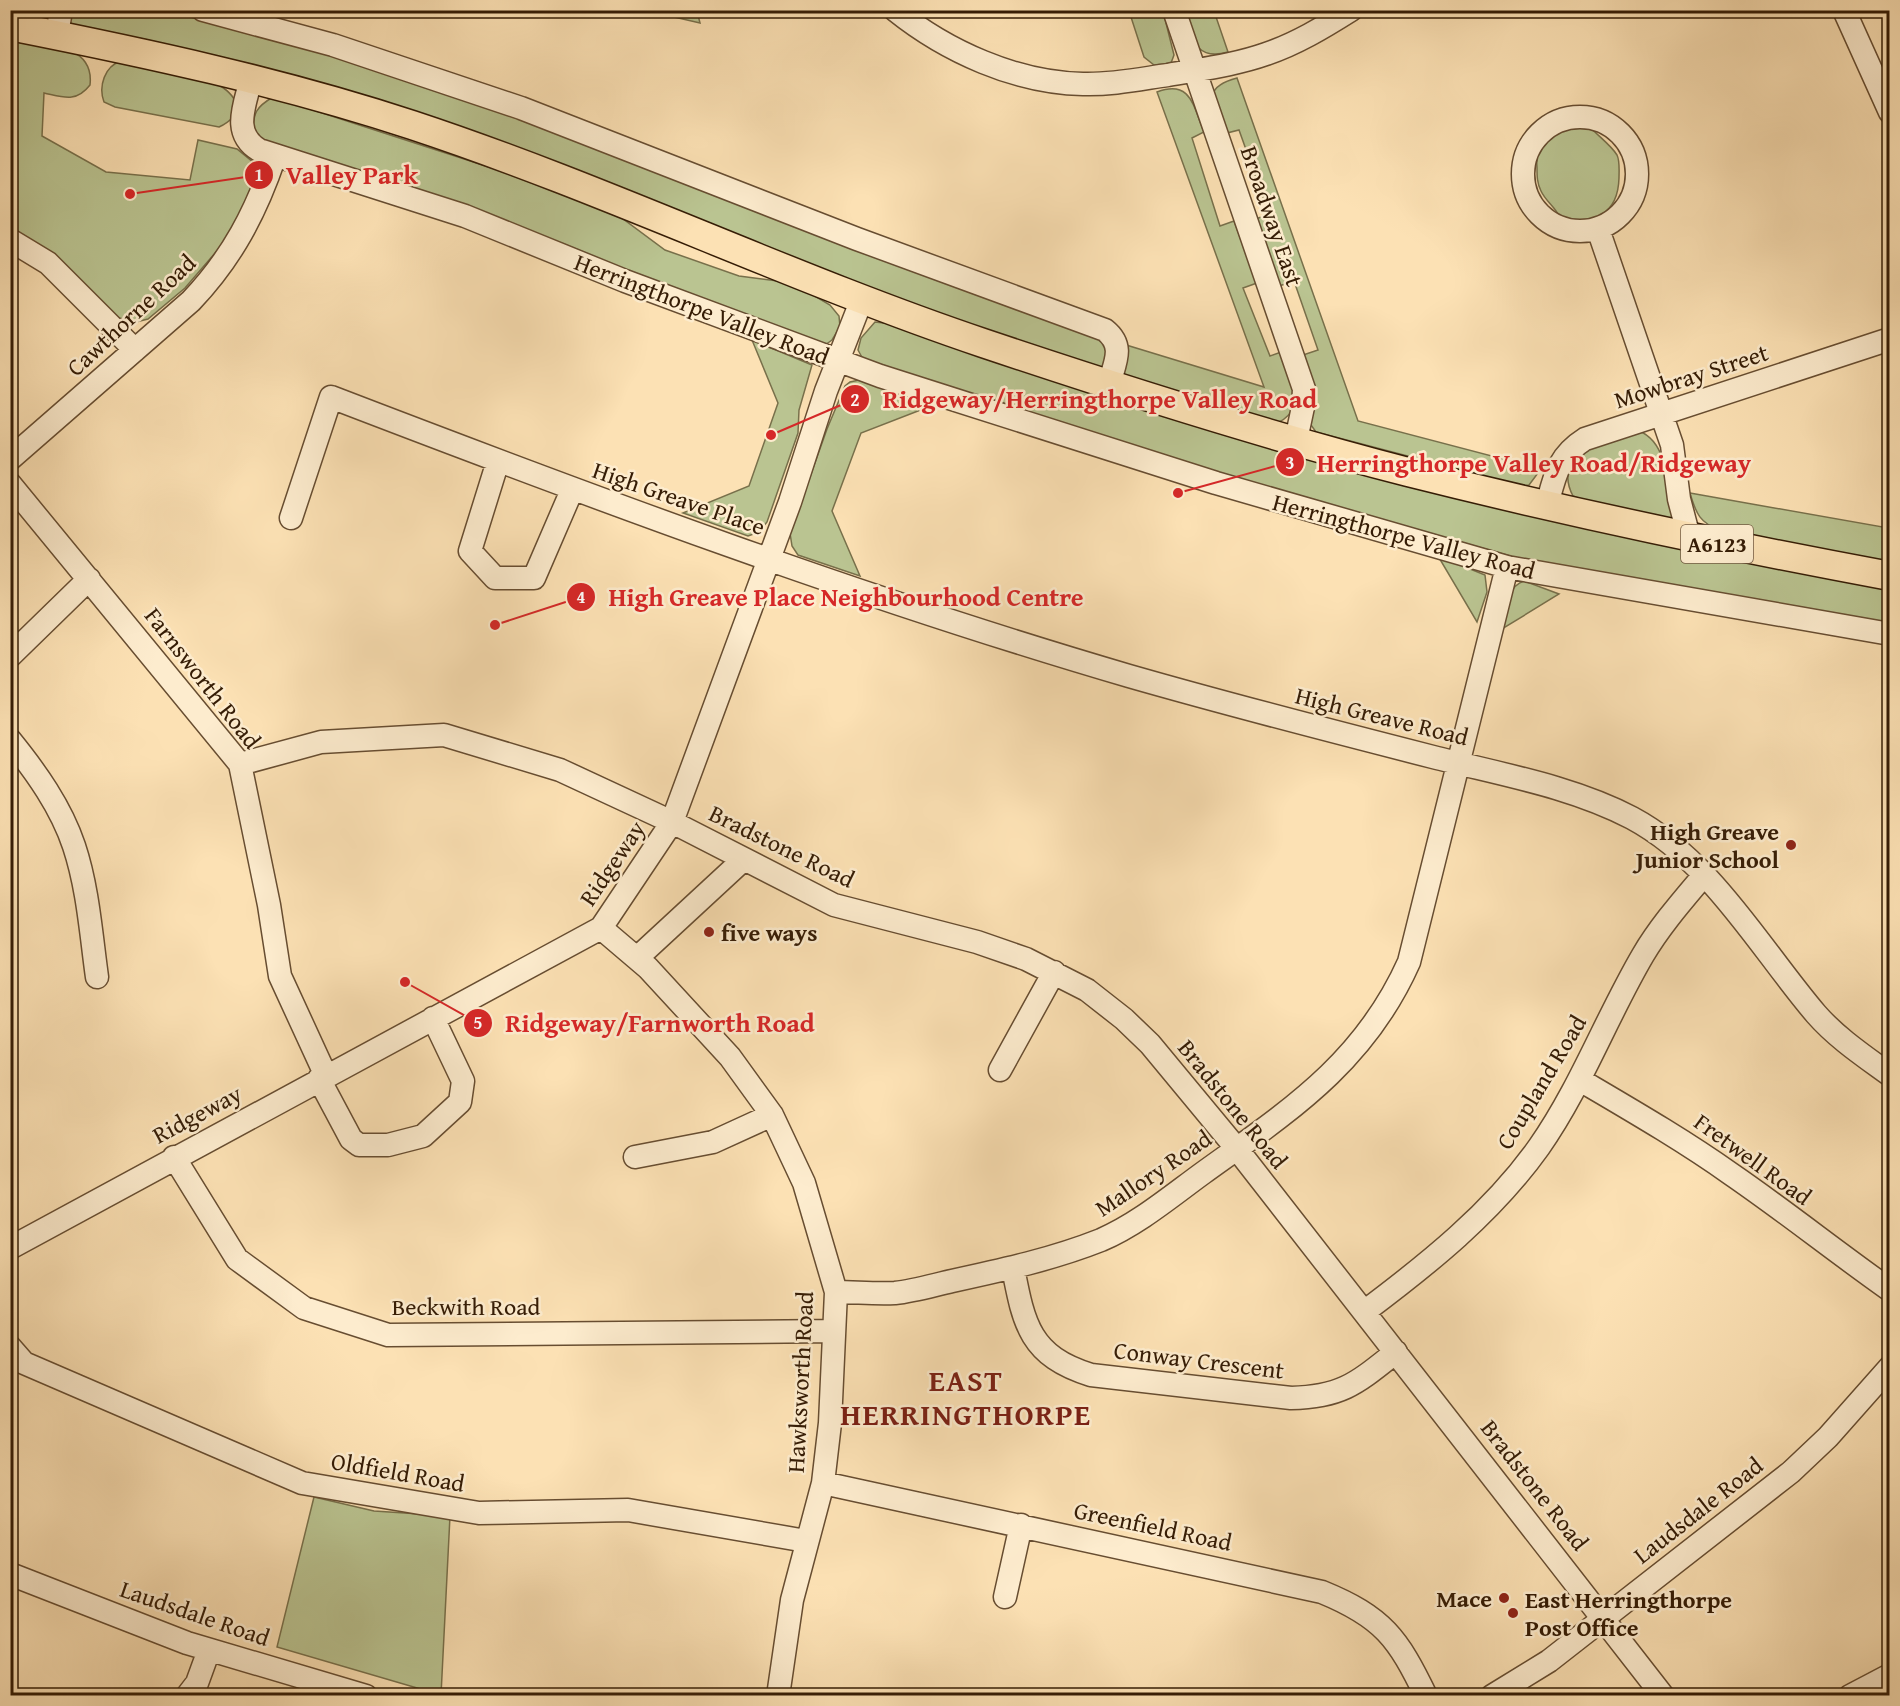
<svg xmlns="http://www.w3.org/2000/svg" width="1900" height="1706" font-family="'Gentium Book Plus',serif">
<rect width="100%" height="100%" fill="#fce1b4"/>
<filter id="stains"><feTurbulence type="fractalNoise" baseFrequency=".00333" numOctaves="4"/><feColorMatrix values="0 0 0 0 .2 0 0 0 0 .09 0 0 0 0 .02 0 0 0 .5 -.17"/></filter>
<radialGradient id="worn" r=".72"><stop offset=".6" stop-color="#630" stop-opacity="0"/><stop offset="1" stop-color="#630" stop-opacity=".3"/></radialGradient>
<path fill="#bac491" stroke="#78704b" stroke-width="1.5" d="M 11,11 L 46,11 L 39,20 L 11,17 Z
M 69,11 L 168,11 L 313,50 L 441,90 L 1100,337 L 1264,387 L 1157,92 C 1191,79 1193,106 1204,132 L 1192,138 L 1220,226 L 1234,221 L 1257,283 L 1243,288 L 1270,356 L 1284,351 C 1289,362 1297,376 1298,388 C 1300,404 1288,421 1273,424 L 938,314 L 242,63 L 148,40 L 73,25 L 67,20 Z
M 648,11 L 697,11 L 700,23 Z
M 1129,11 L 1163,11 L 1174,55 L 1171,63 L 1154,65 L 1144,57 Z
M 1182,11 L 1214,11 L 1228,52 C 1194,62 1192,36 1182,11 Z
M 10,39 C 41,44 95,42 90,85 C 76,103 63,97 44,93 L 42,136 L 106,172 L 190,180 L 198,140 L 237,149 L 259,167 L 243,208 L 222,245 L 185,288 L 148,319 L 136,322 L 119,318 L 63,264 L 11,230 Z
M 121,61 L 219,85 C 240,98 244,115 219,127 L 115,107 L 104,102 C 98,86 105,66 121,61 Z
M 1237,78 L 1358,421 L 1541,469 L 1529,485 L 1522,486 L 1316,432 L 1311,425 L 1303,355 L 1318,350 L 1294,281 L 1279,286 L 1256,219 L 1269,214 L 1239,130 L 1223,134 C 1214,105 1199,88 1237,78 Z
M 273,97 L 495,169 L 619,216 L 665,250 L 739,276 L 778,281 L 813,295 L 830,305 L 839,316 L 840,327 L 832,340 L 825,345 L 655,282 L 564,244 L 480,213 L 260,139 L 253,133 C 253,113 256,107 273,97 Z
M 1567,126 L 1590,127 C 1598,136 1611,145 1617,155 C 1620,161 1619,171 1619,178 C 1618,215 1593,225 1560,218 C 1556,207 1546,202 1541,191 C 1537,183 1537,176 1537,168 C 1535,142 1545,136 1567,126 Z
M 875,322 L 892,324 L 1889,586 L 1889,624 L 1536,563 L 1266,488 L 864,361 L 858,350 L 861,338 Z
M 752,340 L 812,365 L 799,410 L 798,433 L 767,522 L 759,532 L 748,536 L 683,513 L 749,486 L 778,403 Z
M 859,380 L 936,404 L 861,433 L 832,511 L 860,576 L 798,555 L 792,546 L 790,533 L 827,429 L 845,386 L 850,382 Z
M 1639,431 C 1670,443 1668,492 1673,521 L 1594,504 L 1573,496 C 1550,452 1609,441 1639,431 Z
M 1690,493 L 1888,528 L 1889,525 L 1889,562 L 1721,531 C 1700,523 1696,514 1690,493 Z
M 1438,556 L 1485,575 L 1487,592 L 1477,622 Z
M 1524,581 L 1559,594 L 1502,629 C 1506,613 1505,587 1524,581 Z
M 314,1497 L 374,1511 L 450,1516 L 441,1695 L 277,1647 Z"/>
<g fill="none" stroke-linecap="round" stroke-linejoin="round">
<g stroke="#674d31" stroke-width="25">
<path id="minor" d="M 203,10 L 333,45 L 521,108 L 857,239 L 1105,330 C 1125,346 1115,362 1109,384
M 895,10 C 946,51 1016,83 1083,84 C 1111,85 1140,79 1168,75 C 1201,69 1235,65 1266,54 C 1296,44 1324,27 1351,10
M 1174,10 L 1304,389 L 1303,407 L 1296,440
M 1844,10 L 1890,112
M 57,35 L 61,10
M 251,79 C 245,105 231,133 259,150 L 465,216 L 625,281 L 880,376 L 1216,483 L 1507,567 L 1890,634
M1523 174a57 57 0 1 1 114 0a57 57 0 1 1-114 0Z
M 1598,229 L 1672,445 L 1679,499 L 1689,537
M 10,240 L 48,263 L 135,350
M 10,459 L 191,301 C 232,258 256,212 275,156
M 498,461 L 470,551 L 495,578 L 534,578 L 572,490
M 10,484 L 240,764 L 269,905 L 280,976 L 326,1076
M 1547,505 C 1555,475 1558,456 1585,439 L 1890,339
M 291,518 L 331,397 C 594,498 859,597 1129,676 C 1230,705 1331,731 1433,757 C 1499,774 1571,786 1632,818 C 1712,861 1759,947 1816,1014 C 1837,1038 1864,1056 1890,1075
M 10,656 L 89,579
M 10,740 C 36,772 61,807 74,846 C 88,888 91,934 97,977
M 240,764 L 321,742 L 444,735 L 560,770 L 672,822 L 834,905 L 977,942 L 1026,959 L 1087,990 L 1124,1019 L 1150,1044 L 1237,1149 L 1663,1696
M 601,928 L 648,968 L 730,1057 L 772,1115 L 804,1183 L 836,1292 L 830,1423 L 823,1483 L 792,1600 L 778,1696
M 637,958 L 743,860
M 1000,1070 L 1054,972
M 319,1079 L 351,1139 L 359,1145 L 388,1145 L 423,1136 L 460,1102 L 463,1081 L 433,1018
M 1580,1080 C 1631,1110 1683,1140 1731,1174 C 1785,1211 1836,1252 1890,1290
M 174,1157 L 237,1259 L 304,1308 L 388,1335 L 834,1331
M 635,1157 L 713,1142 L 772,1115
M 10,1248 L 601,928 L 672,822 L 790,502 L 826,391 L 862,299
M 1013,1268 C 1024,1325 1030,1356 1091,1375 L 1291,1398 C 1342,1397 1357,1383 1396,1352
M 836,1292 C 855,1292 875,1294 895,1293 C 914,1291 934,1285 952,1281 C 1003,1270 1053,1259 1101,1240 C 1138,1224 1170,1197 1203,1173 C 1289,1111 1364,1063 1409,962 L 1507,567
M 1364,1312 C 1428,1264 1492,1213 1539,1147 C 1581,1087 1606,1018 1643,955 C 1660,926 1683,900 1704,875
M 10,1347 L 24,1363 L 302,1483 L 479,1513 L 628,1510 L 806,1541
M 823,1483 L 1322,1592 C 1383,1617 1398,1638 1426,1696
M 10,1574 L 187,1643 L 366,1696
M 1005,1597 L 1021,1525
M 187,1696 L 197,1683 L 209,1650
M 1492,1696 L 1549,1661 L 1791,1472 L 1828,1437 L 1890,1367
M 1850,1696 L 1890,1675"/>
</g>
<g stroke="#351c05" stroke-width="31">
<path id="major" d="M 10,26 C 146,53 281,82 412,125 C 606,189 790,278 983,343 C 1123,390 1265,435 1408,472 C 1567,512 1728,546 1890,576"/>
</g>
<use href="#minor" stroke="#fdecce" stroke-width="22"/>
<use href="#major" stroke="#fce1b4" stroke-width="28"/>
</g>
<g fill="#8f2418" stroke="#fdecce" stroke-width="2">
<circle cx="1791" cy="845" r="6"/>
<circle cx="709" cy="932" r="6"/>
<circle cx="1504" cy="1598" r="6"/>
<circle cx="1513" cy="1613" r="6"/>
</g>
<g text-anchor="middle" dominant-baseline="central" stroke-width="5" stroke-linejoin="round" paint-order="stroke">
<rect fill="#fdecce" stroke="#715a41" stroke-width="1.5" x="1681" y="525" width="72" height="38" rx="4.5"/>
<g font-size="22" font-weight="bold" fill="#351c05">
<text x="1717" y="544">A6123</text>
</g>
<g font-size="24" fill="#351c05" stroke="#fdecce">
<text transform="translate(1272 216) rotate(71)">Broadway East</text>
<text transform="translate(702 309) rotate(21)">Herringthorpe Valley Road</text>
<text transform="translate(131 315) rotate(-43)">Cawthorne Road</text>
<text transform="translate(1691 376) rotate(-18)">Mowbray Street</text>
<text transform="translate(679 498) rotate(19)">High Greave Place</text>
<text transform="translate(1404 536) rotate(15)">Herringthorpe Valley Road</text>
<text transform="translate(203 678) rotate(52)">Farnsworth Road</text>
<text transform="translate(1382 716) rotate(14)">High Greave Road</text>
<text transform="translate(782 846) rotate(26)">Bradstone Road</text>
<text transform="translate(612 863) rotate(-56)">Ridgeway</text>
<text transform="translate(1541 1082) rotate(-59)">Coupland Road</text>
<text transform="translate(1233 1104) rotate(51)">Bradstone Road</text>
<text transform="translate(197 1114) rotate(-28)">Ridgeway</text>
<text transform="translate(1753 1159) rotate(36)">Fretwell Road</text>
<text transform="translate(1153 1173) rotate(-34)">Mallory Road</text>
<text x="466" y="1306">Beckwith Road</text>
<text transform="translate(1199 1360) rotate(7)">Conway Crescent</text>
<text transform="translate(800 1382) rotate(-87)">Hawksworth Road</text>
<text transform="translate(398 1472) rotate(10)">Oldfield Road</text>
<text transform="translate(1535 1485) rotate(52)">Bradstone Road</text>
<text transform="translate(1698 1510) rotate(-38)">Laudsdale Road</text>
<text transform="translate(1153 1526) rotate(12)">Greenfield Road</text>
<text transform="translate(195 1613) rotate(19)">Laudsdale Road</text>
</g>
<g font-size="24" font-weight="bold" fill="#351c05" stroke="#fdecce" text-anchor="end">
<text x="1779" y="831">High Greave<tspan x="1779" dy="28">Junior School</tspan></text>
<text x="721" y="932" text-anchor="start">five ways</text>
<text x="1492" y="1598">Mace</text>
<text x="1525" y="1599" text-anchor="start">East Herringthorpe<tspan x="1525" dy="28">Post Office</tspan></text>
</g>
<g font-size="30" font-weight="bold" letter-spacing="1.5" fill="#7a1f14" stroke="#fdecce">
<text x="966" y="1380">EAST<tspan x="966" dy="34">HERRINGTHORPE</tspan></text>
</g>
</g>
<path fill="none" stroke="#d62828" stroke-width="2" d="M130 194L259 175M771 435L855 399M1178 493L1290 462M495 625L581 597M405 982L478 1023"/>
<g fill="#d62828" stroke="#fdecce" stroke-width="2">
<circle cx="130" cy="194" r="6"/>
<circle cx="771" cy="435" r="6"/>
<circle cx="1178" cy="493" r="6"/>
<circle cx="495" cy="625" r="6"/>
<circle cx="405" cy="982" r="6"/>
<circle cx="259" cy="175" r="15"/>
<circle cx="855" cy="399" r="15"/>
<circle cx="1290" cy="462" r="15"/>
<circle cx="581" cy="597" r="15"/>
<circle cx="478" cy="1023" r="15"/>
</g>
<g font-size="18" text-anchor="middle" font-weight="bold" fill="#fff">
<text x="259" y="181">1</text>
<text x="855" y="406">2</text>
<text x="1290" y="469">3</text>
<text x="581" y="603">4</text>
<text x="478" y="1029">5</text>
</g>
<g font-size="26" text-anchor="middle" font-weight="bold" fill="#d62828" stroke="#fdecce" stroke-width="5" stroke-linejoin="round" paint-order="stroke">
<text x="352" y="184">Valley Park</text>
<text x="1100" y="408">Ridgeway/Herringthorpe Valley Road</text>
<text x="1534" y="472">Herringthorpe Valley Road/Ridgeway</text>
<text x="846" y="606">High Greave Place Neighbourhood Centre</text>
<text x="660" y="1032">Ridgeway/Farnworth Road</text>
</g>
<rect width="1900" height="1706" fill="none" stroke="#fce1b4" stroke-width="36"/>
<rect x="12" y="12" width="1876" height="1682" fill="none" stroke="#351c05" stroke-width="3"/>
<rect x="18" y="18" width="1864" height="1670" fill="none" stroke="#351c05" stroke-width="1.5"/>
<rect width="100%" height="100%" filter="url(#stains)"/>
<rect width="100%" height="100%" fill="url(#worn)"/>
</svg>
